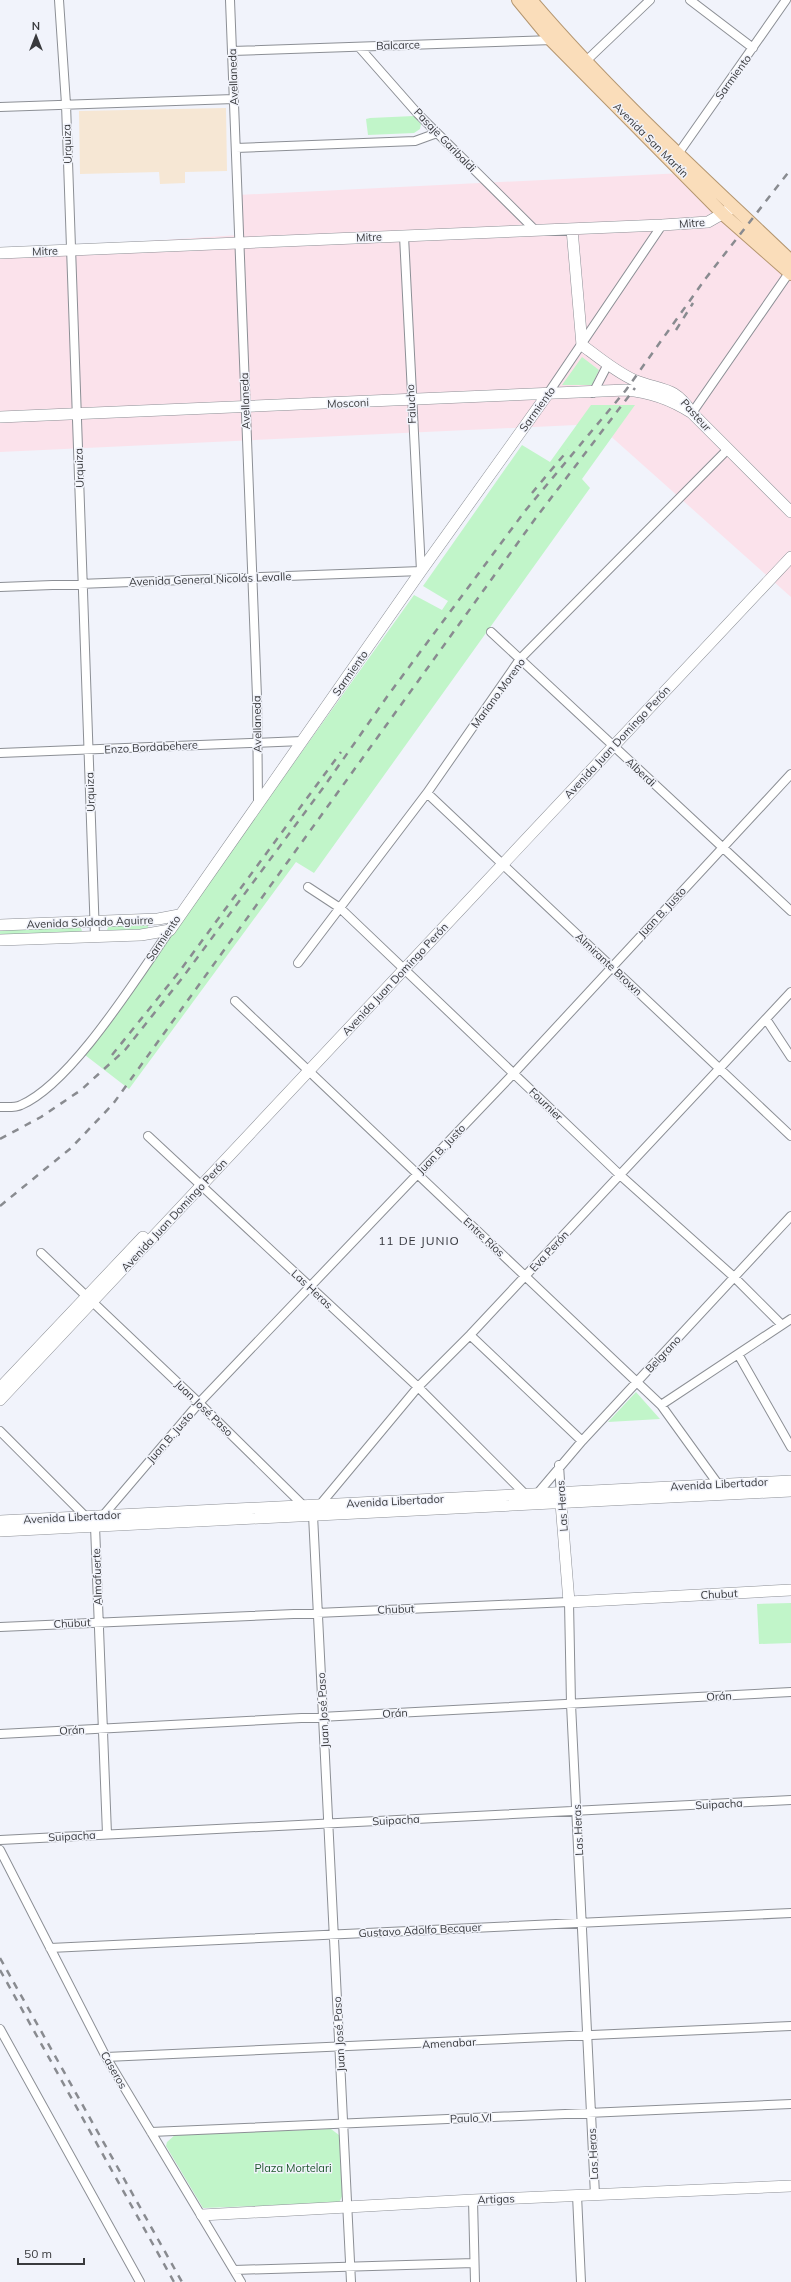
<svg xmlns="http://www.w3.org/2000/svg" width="791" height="2282" font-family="Mulish,sans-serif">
<rect width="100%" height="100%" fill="#f1f3fb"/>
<path fill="#fbe2eb" d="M 683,173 L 791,259 L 791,597 L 597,424 L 0,452 L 0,251 L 239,235 L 238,195 Z"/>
<path fill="#f6e7d4" d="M 226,108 L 227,171 L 185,172 L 185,183 L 160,184 L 159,172 L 80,174 L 79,111 Z"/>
<path fill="#c1f5c9" d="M 414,116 L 421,124 L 420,129 L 414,133 L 368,135 L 366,119 L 370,118 Z
M 582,357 L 599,370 L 592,385 L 562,385 Z
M 591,405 L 635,405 L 582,479 L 590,488 L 314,873 L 296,862 L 129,1089 L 85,1055 L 414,595 L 442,610 L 448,601 L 423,586 L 522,445 L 550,462 Z
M 147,924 L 149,929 L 109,932 L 107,930 L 109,925 Z
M 80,926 L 82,931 L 80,933 L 0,936 L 0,929 Z
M 636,1392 L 660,1419 L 608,1422 Z
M 791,1603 L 791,1643 L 759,1644 L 757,1604 Z
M 331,2129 L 339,2135 L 340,2141 L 343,2194 L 339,2203 L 203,2208 L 166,2146 L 167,2142 L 175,2135 Z"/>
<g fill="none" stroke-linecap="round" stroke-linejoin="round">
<g stroke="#8c8f95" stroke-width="10">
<path id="street" d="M 59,0 L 66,104 L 95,936
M 230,0 L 257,697 L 258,801
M 690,0 L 753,48
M 359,47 L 418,114 L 535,230
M 232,51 L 553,40
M 586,61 L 650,0
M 0,107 L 234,99
M 236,148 L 415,141 L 437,133
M 678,154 L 786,0
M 593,393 L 608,364
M 547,395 L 662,225
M 692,413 L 791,270
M 0,587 L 421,571 L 404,236
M 491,632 L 791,911
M 0,753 L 302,741
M 427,793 L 791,1136
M 308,887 L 340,908 L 620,1175 L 734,1277 L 782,1325
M 298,963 L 427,793 L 520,659 L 728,449
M 235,1001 L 661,1405 L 718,1484
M 766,1019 L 791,1057
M 0,1107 C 6,1107 15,1108 21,1105 C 72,1083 137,977 170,930
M 148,1136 L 418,1387 L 525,1494
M 41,1253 L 199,1403 L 313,1515 L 351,2282
M 470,1335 L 582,1441
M 738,1354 L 791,1447
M 661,1405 L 791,1319
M 0,1431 L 95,1526 L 107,1834
M 559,1465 L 561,1497
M 537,1494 L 582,1441 L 791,1216
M 319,1506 L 418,1387 L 470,1335 L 791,992
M 101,1518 L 199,1403 L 514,1073 L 791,774
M 0,1627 L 569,1602 L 571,1704 L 595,2195
M 0,1734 L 791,1692
M 0,1840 L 791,1800
M 0,1850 L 106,2057 L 241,2282
M 50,1948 L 791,1913
M 0,2029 L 140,2282
M 106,2057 L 791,2026
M 151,2132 L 791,2104
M 577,2195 L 581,2282
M 473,2200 L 475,2282
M 234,2270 L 474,2263"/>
</g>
<g stroke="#8c8f95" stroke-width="12">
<path id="secondary" d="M 572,229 L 582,345 C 598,357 616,372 634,380 C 661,391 674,385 692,413 L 791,512
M 0,253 L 662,225 L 708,222 L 729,210
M 0,417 L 626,390 C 650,392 672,400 692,413
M 0,925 L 158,919 L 179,915
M 0,940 L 141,935 L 170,930 L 421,571 L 547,395
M 0,1388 L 143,1237
M 0,1400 L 791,557
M 561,1503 L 569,1602 L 791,1590
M 0,1521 L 791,1481
M 0,1531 L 791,1491
M 202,2215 L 473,2200 L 791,2186"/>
</g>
<g stroke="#b49670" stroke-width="14">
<path id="primary" d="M 518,0 L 551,40 L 724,215 L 791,274
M 531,0 C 610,93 702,176 791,261"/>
</g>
<use href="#street" stroke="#fff" stroke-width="8"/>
<use href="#secondary" stroke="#fff" stroke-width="11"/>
<use href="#primary" stroke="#faddba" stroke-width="12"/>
<path stroke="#898b90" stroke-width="2.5" stroke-dasharray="7 7" stroke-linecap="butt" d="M 676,330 L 693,303
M 532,493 L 568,450
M 112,1055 L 179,972 L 341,752
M 0,1139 L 41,1117 L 81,1090 L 125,1050 L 183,977 L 323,788 L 389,694 L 525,511 L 626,390 L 706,278 L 791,169
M 0,1206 L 71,1148 L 113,1104 L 535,519 L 635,388
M 0,1958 L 182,2282
M 0,1970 L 174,2282"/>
</g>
<g text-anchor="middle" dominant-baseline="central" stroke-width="3" stroke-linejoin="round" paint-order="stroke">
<g font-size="11" fill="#393a3d" stroke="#f1f3fb">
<text transform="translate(398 45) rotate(-2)">Balcarce</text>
<text transform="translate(233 77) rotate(-92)">Avellaneda</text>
<text transform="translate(733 77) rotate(-54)">Sarmiento</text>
<text transform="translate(445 140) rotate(46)">Pasaje Garibaldi</text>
<text transform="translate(651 140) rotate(45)">Avenida San Martín</text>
<text transform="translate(67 144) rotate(-92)">Urquiza</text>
<text transform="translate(692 223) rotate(-5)">Mitre</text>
<text transform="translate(369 237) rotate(-2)">Mitre</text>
<text transform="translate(45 251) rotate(-2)">Mitre</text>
<text transform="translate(245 401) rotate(-92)">Avellaneda</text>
<text transform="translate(348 403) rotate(-2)">Mosconi</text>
<text transform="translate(411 404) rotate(-93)">Falucho</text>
<text transform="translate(537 409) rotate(-54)">Sarmiento</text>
<text transform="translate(696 415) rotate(48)">Pasteur</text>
<text transform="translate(79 468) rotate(-92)">Urquiza</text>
<text transform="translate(210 579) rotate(-2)">Avenida General Nicolás Levalle</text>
<text transform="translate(350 673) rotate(-55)">Sarmiento</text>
<text transform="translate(498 693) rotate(-54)">Mariano Moreno</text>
<text transform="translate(257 724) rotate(-91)">Avellaneda</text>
<text transform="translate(617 742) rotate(-47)">Avenida Juan Domingo Perón</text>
<text transform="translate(151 747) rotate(-3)">Enzo Bordabehere</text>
<text transform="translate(641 772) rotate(43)">Alberdi</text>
<text transform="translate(90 792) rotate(-92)">Urquiza</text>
<text transform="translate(662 912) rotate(-47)">Juan B. Justo</text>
<text transform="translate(90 922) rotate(-2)">Avenida Soldado Aguirre</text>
<text transform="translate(163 938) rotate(-56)">Sarmiento</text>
<text transform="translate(609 964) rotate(43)">Almirante Brown</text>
<text transform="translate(395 979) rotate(-47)">Avenida Juan Domingo Perón</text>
<text transform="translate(546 1104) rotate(44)">Fournier</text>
<text transform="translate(441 1149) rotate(-46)">Juan B. Justo</text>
<text transform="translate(174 1215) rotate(-47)">Avenida Juan Domingo Perón</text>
<text transform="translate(484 1237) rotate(43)">Entre Ríos</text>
<text transform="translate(549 1251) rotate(-47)">Eva Perón</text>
<text transform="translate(312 1289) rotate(43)">Las Heras</text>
<text transform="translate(663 1354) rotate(-47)">Belgrano</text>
<text transform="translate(204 1408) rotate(44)">Juan José Paso</text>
<text transform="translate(170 1437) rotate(-49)">Juan B. Justo</text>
<text transform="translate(719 1484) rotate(-3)">Avenida Libertador</text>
<text transform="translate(395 1501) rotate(-3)">Avenida Libertador</text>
<text transform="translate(562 1506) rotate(-94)">Las Heras</text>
<text transform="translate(72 1517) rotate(-3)">Avenida Libertador</text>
<text transform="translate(97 1577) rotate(-92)">Almafuerte</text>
<text transform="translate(719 1594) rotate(-3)">Chubut</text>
<text transform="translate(396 1609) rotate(-2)">Chubut</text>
<text transform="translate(72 1623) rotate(-3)">Chubut</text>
<text transform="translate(719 1696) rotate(-3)">Orán</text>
<text transform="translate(323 1710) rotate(-93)">Juan José Paso</text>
<text transform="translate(395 1713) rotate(-3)">Orán</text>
<text transform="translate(72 1730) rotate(-3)">Orán</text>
<text transform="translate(719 1804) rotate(-3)">Suipacha</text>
<text transform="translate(396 1820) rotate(-3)">Suipacha</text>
<text transform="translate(578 1830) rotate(-93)">Las Heras</text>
<text transform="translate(72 1836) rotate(-3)">Suipacha</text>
<text transform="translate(420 1930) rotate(-3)">Gustavo Adolfo Becquer</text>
<text transform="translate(339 2034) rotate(-93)">Juan José Paso</text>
<text transform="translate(449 2043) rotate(-3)">Amenabar</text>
<text transform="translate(114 2070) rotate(60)">Caseros</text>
<text transform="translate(471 2118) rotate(-2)">Paulo VI</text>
<text transform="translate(593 2154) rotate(-93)">Las Heras</text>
<text transform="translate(496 2199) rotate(-2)">Artigas</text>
</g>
<g font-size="11" fill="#1d552b" stroke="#f1f3fb">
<text x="293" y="2168">Plaza Mortelari</text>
</g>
<g font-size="12" letter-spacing="1" fill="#34363c" stroke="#f1f3fb">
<text x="419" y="1240">11 DE JUNIO</text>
</g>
</g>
<g transform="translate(36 36)" stroke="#f1f3fb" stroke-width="3" paint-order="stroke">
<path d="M0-3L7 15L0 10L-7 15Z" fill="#393a3d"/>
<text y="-6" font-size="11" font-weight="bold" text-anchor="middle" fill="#393a3d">N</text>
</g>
<path d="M18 2258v6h66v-6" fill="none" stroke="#393a3d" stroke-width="2"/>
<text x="24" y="2258" font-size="12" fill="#393a3d" stroke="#f1f3fb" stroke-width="3" paint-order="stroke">50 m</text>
</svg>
